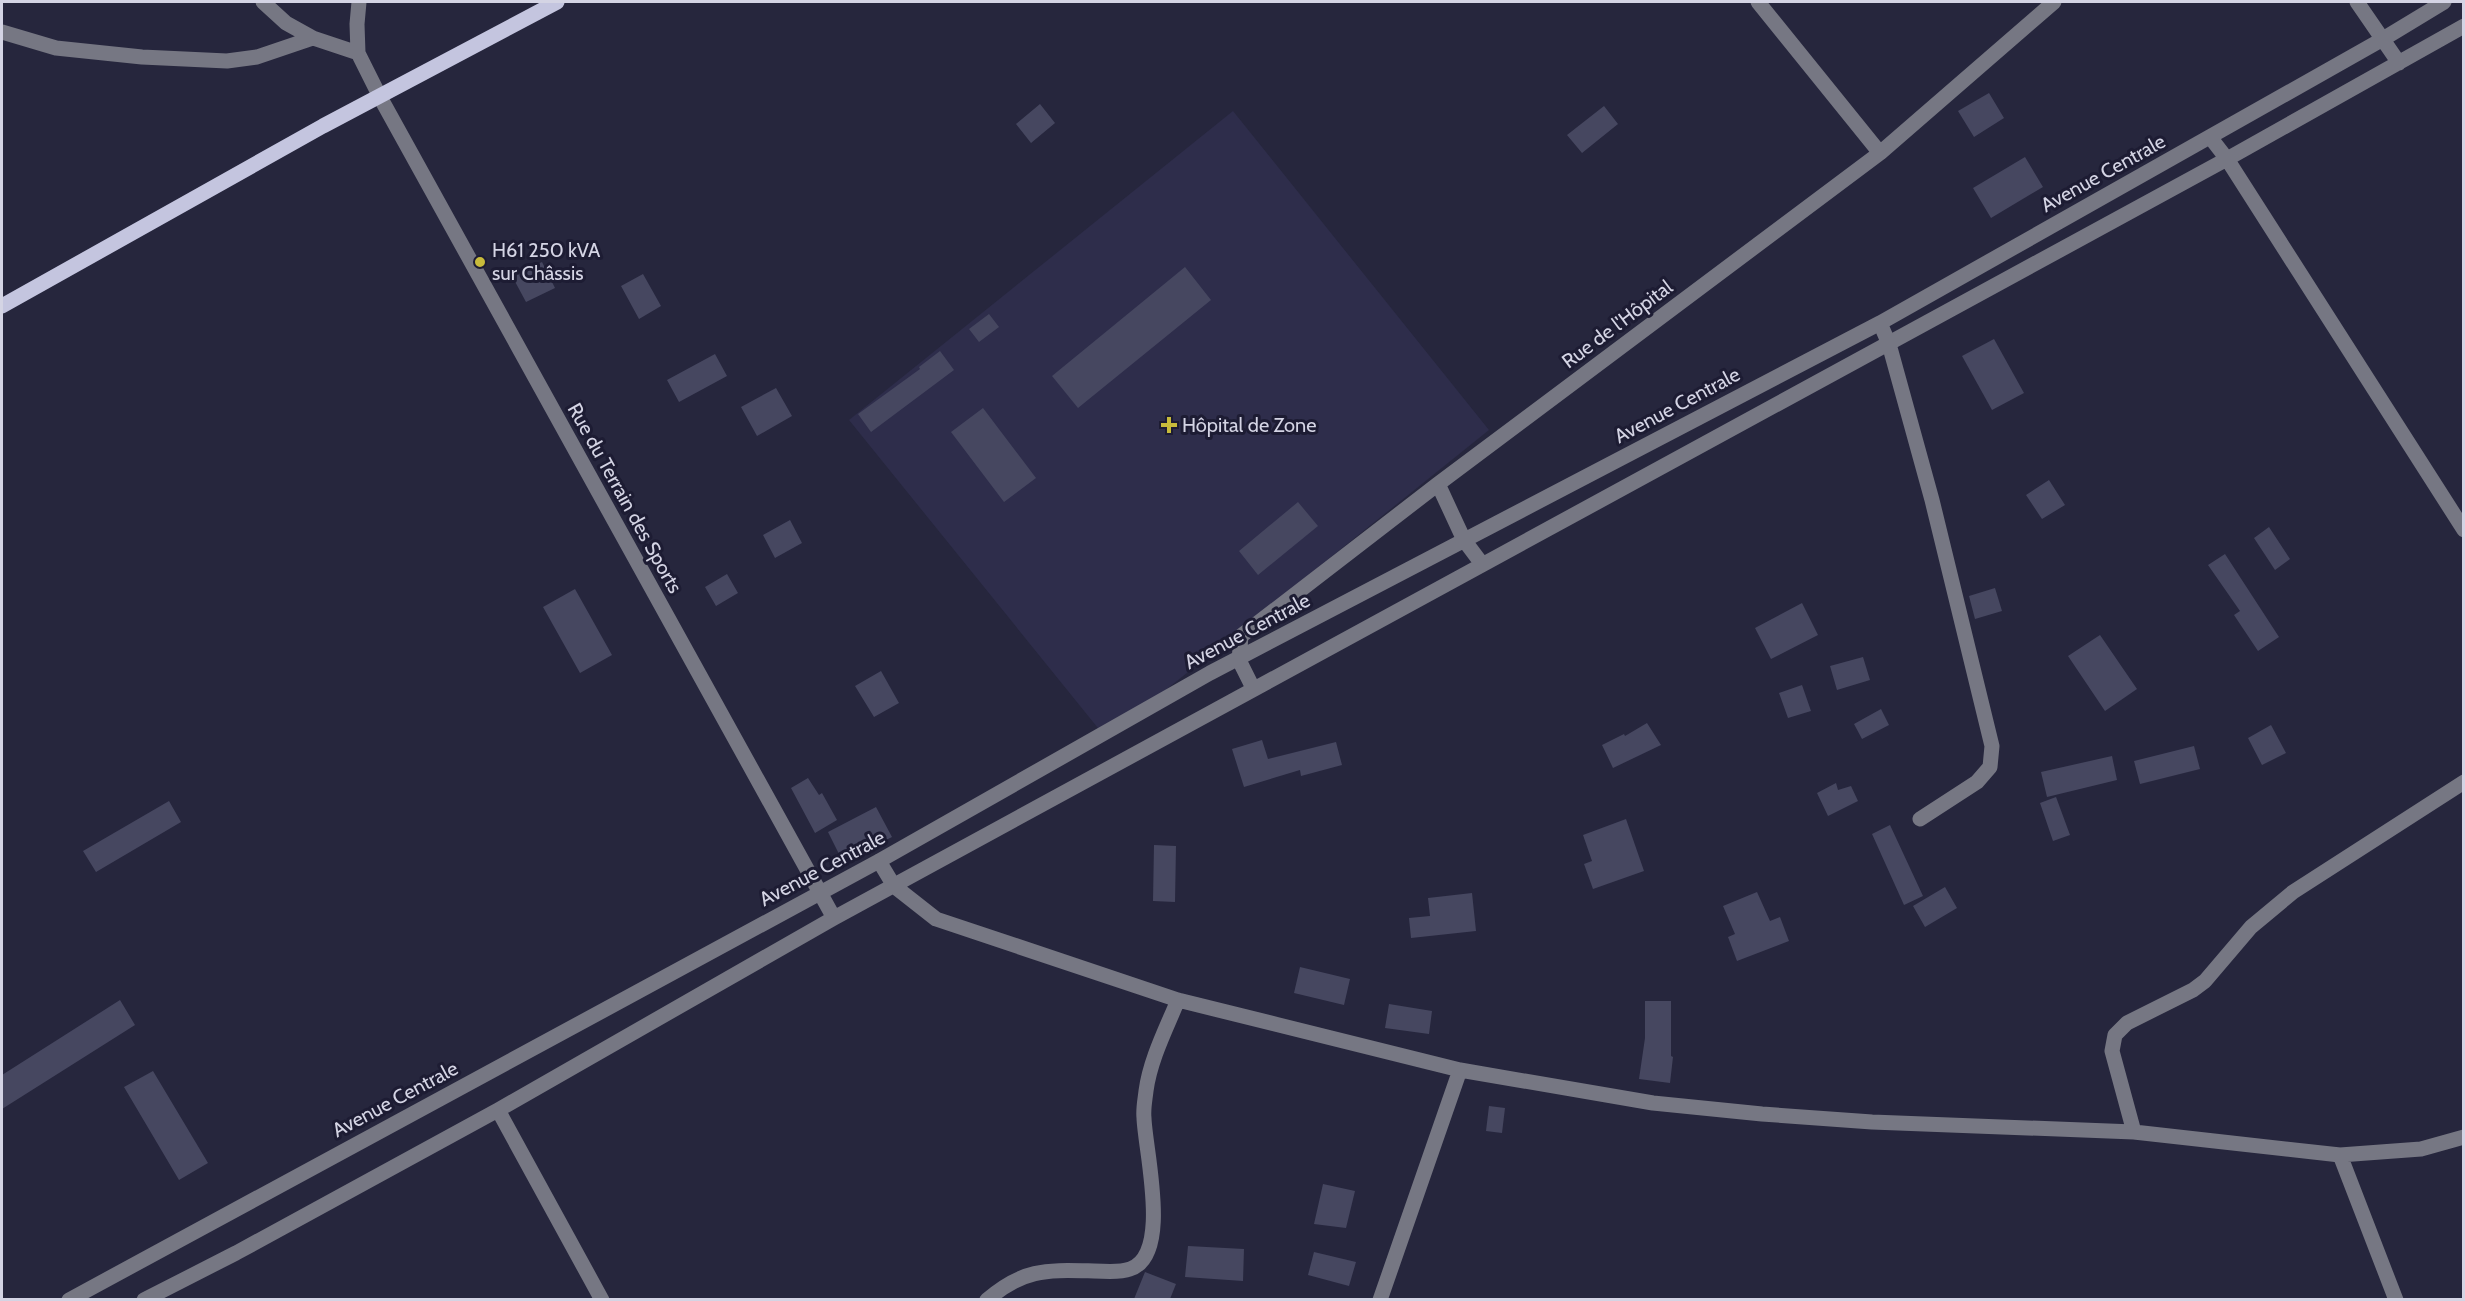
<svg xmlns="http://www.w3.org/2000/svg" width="2465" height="1301" font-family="Cabin,sans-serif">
<rect width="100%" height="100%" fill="#26263d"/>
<path fill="#2e2d4b" d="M 1233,111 L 1489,430 L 1106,738 L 849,420 Z"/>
<path fill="#464760" d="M 1989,93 L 2004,118 L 1974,137 L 1958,111 Z
M 1040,104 L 1055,123 L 1031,143 L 1016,124 Z
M 1604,106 L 1618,124 L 1582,153 L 1567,135 Z
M 2025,157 L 2043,187 L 1991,218 L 1973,188 Z
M 542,262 L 555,288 L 526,302 L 512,276 Z
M 1185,267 L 1211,300 L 1078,408 L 1052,376 Z
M 643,274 L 661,306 L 639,319 L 621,286 Z
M 989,314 L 999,327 L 979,342 L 969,329 Z
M 1994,339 L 2024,393 L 1992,410 L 1962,356 Z
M 940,351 L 954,370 L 871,432 L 858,414 L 920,369 L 919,367 Z
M 715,354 L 727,376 L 679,402 L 667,380 Z
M 776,388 L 792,416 L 757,436 L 741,407 Z
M 983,408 L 1036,478 L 1004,502 L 951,432 Z
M 2049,480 L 2065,505 L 2042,519 L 2026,495 Z
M 1298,502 L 1318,526 L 1258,575 L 1239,551 Z
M 790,520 L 802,543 L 775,558 L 763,535 Z
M 2269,527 L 2290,559 L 2275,570 L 2254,538 Z
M 2225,554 L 2279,637 L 2258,651 L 2234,615 L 2240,611 L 2208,565 Z
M 727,574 L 738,593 L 716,606 L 705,587 Z
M 1995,588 L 2002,611 L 1975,619 L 1969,596 Z
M 575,589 L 612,655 L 580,673 L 543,607 Z
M 1802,603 L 1818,635 L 1771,659 L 1755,628 Z
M 2100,635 L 2137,689 L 2105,711 L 2068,656 Z
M 1863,657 L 1870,680 L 1837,690 L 1830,666 Z
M 881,671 L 899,703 L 874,717 L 855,686 Z
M 1802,685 L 1811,711 L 1788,718 L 1779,693 Z
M 1881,709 L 1889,725 L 1862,739 L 1854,724 Z
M 1647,723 L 1661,745 L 1613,768 L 1602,745 L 1624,734 L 1625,736 Z
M 2271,725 L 2286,753 L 2262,765 L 2248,738 Z
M 1262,740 L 1268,759 L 1336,742 L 1342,765 L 1301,776 L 1300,770 L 1244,787 L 1232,749 Z
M 2194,746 L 2200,769 L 2140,784 L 2134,761 Z
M 2112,756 L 2117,780 L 2047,797 L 2041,772 Z
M 808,778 L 819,795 L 822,793 L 837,820 L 815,833 L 791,788 Z
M 1836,783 L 1838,790 L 1851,786 L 1858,801 L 1828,816 L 1817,793 Z
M 2056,797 L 2070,835 L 2053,841 L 2040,803 Z
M 169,801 L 181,822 L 96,872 L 83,851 Z
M 876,807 L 892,837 L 843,862 L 828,832 Z
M 1626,819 L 1644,871 L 1593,889 L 1584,864 L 1592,861 L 1583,835 Z
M 1890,825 L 1923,896 L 1904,905 L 1872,834 Z
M 1154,845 L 1176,846 L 1175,902 L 1153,901 Z
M 1945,887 L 1957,908 L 1925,927 L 1913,906 Z
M 1757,892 L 1770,921 L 1780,917 L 1789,941 L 1737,961 L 1728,937 L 1735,934 L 1723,906 Z
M 1472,893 L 1476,931 L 1411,938 L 1409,918 L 1430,916 L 1428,898 Z
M 1300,967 L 1350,979 L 1344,1005 L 1294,993 Z
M 120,1000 L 135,1025 L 2,1109 L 2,1075 Z
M 1645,1001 L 1671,1001 L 1671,1056 L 1673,1057 L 1670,1083 L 1639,1079 L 1645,1038 Z
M 1389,1004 L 1432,1011 L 1429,1034 L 1385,1028 Z
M 153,1071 L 208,1163 L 179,1180 L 124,1087 Z
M 1489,1106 L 1505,1108 L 1502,1133 L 1486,1131 Z
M 1323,1184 L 1355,1191 L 1346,1228 L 1314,1224 Z
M 1188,1246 L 1244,1249 L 1243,1281 L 1185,1277 Z
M 1314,1252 L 1356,1262 L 1349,1286 L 1308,1275 Z
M 1145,1272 L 1176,1284 L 1170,1299 L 1134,1299 Z"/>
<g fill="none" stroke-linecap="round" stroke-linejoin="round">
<path stroke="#767783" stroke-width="15" d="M 263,2 L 286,23 L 313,38 L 358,53
M 359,2 L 357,24 L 358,53 L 380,97 L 834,918
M 1758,2 L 1880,153
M 2357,2 L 2399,63
M 2,32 L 56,48 L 142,57 L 227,61 L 257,57 L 313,38
M 2210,137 L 2227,159 L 2464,530
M 1880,323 L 1889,344 L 1932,500 L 1992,746 L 1990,767 L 1977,782 L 1920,819
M 1438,484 L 1464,540 L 1482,564
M 1253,688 L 1239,660 L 1241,636 L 1438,484 L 1880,153 L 2054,2
M 879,861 L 894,886 L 936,919 L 1178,1000 L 1460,1070 L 1653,1103 L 1762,1114 L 1872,1122 L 2134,1132 L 2340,1155 L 2421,1149 L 2464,1137
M 498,1110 L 602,1300
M 2134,1132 L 2112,1051 L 2115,1035 L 2127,1023 L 2193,990 L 2205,981 L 2251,927 L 2293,892 L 2464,782
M 2340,1155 L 2396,1300
M 69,1300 L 879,861 L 1210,673 L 1880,323 L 2383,39 L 2444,2
M 144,1300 L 236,1253 L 498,1110 L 834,918 L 2227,159 L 2464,26
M 987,1300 C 1024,1268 1047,1270 1094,1271 C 1105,1271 1119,1273 1130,1269 C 1172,1255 1145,1151 1144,1118 C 1143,1109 1145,1100 1146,1091 C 1150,1060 1166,1029 1178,1000
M 1380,1300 L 1460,1070"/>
<path stroke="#c4c5df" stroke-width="15" d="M 2,306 L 323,126 L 557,2"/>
</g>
<g fill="#c8bb3b" stroke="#1d1c33" stroke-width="2">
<circle cx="480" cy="262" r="6"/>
<path d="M1166 416h6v6h6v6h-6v6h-6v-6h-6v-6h6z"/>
</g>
<g text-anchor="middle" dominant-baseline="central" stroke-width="6" stroke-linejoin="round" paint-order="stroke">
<g font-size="20" fill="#d4d4e4" stroke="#1d1c33">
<text transform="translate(2103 173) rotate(-29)">Avenue Centrale</text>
<text transform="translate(1617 324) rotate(-37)">Rue de l'Hôpital</text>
<text transform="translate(1677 405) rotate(-28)">Avenue Centrale</text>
<text transform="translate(625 498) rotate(61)">Rue du Terrain des Sports</text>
<text transform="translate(1247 631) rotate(-28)">Avenue Centrale</text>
<text transform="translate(822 868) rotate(-28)">Avenue Centrale</text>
<text transform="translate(395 1099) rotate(-28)">Avenue Centrale</text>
</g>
<g font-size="20" fill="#d4d4e4" stroke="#1d1c33" text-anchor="start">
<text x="492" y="250">H61 250 kVA<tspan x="492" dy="23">sur Châssis</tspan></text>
<text x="1182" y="425">Hôpital de Zone</text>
</g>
</g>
<rect width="2465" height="1301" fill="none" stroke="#d4d4e4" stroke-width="6"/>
</svg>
